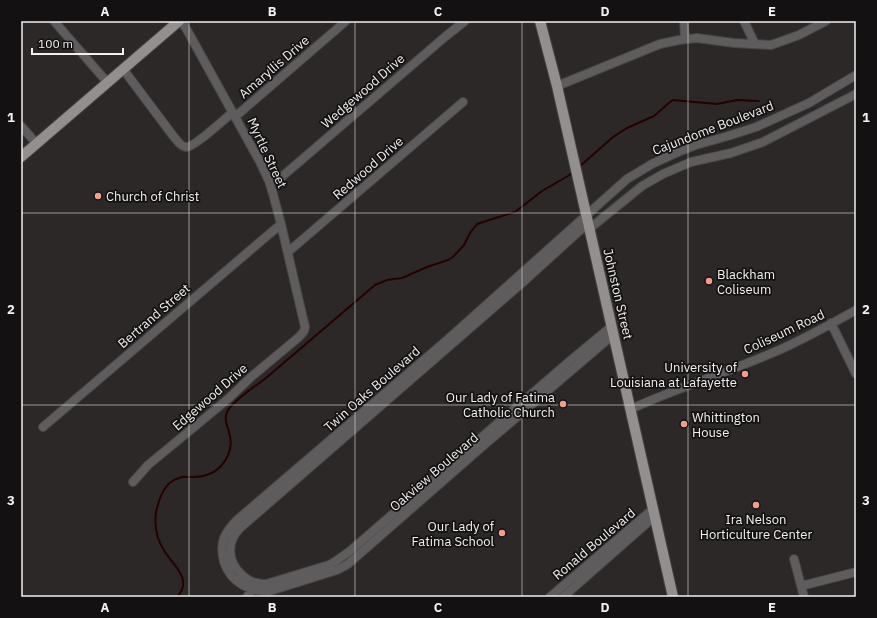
<svg xmlns="http://www.w3.org/2000/svg" width="877" height="618" font-family="'IBM Plex Sans',sans-serif">
<rect width="100%" height="100%" fill="#2b2827"/>
<g fill="none" stroke-linecap="round" stroke-linejoin="round">
<path stroke="#250100" stroke-width="2" d="M 579,167 L 613,137 L 627,128 L 654,116 L 670,102 L 673,100 L 717,104 L 737,100 L 759,101
M 177,597 C 193,580 174,566 165,552 C 157,540 154,526 156,512 C 159,499 164,482 179,478 C 182,476 187,477 191,477 C 203,477 213,475 221,466 C 230,456 233,445 229,432 C 227,425 224,419 227,412 C 232,401 257,385 266,378 L 375,285 L 387,280 L 402,278 L 427,267 L 448,260 L 453,257 L 464,245 L 470,233 L 477,224 L 483,222 L 515,212 L 542,191 L 568,176 L 573,172"/>
<g stroke="#474443" stroke-width="10">
<path id="minor" d="M 54,21 L 107,82
M 684,21 L 685,39
M 744,21 L 755,44
M 123,69 L 174,137 C 177,140 181,147 186,147 C 193,148 226,118 233,112
M 557,86 L 660,44 L 679,40 L 697,38 L 734,43 L 771,45 L 799,35 L 826,21
M 236,116 L 346,21
M 21,126 L 36,143
M 278,180 L 446,36 L 465,21
M 588,223 L 522,283 L 239,529 C 227,542 227,561 241,574 C 245,578 250,582 257,583 C 260,584 263,584 266,584 L 329,565 L 336,561 L 350,551 L 571,360 L 612,326
M 589,229 L 642,186 L 663,174 L 691,162 L 731,153 L 763,142 L 856,94
M 288,252 L 463,102
M 831,323 L 856,374
M 614,334 L 483,446 L 348,564 L 337,570 L 270,591 C 250,592 231,583 224,562 C 222,554 221,546 224,538 C 227,531 232,525 237,520 L 447,340 L 627,179 L 652,164 L 678,152 L 696,145 L 728,136 L 756,127 L 809,103 L 856,75
M 631,409 C 677,388 726,373 772,353 C 801,341 829,325 856,310
M 43,427 L 281,224
M 133,482 L 148,465 L 193,428 L 229,398 L 251,377 L 299,337 L 304,331 L 305,327 L 281,224 L 273,194 L 269,181 L 260,162 L 187,30 L 181,21
M 794,559 L 804,597
M 801,586 L 856,572
M 247,597 L 254,586
M 550,597 L 653,509
M 563,597 L 655,516"/>
</g>
<g stroke="#474443" stroke-width="12">
<path id="major" d="M 540,21 L 557,86 L 673,597
M 21,157 L 179,21"/>
</g>
<use href="#minor" stroke="#5e5c5c" stroke-width="8"/>
<use href="#major" stroke="#938f8e" stroke-width="10"/>
</g>
<path fill="none" stroke="#f3f0ef" stroke-width="1" stroke-opacity="0.55" d="M 189,21 L 189,597M 355,21 L 355,597M 522,21 L 522,597M 688,21 L 688,597M 21,213 L 856,213M 21,405 L 856,405"/>
<g fill="#f49e88" stroke="#131111" stroke-width="1.5">
<circle cx="98" cy="196" r="4"/>
<circle cx="709" cy="281" r="4"/>
<circle cx="745" cy="374" r="4"/>
<circle cx="563" cy="404" r="4"/>
<circle cx="684" cy="424" r="4"/>
<circle cx="756" cy="505" r="4"/>
<circle cx="502" cy="533" r="4"/>
</g>
<g text-anchor="middle" dominant-baseline="central" stroke-width="3.5" stroke-linejoin="round" paint-order="stroke">
<g font-size="13" fill="#f3f0ef" stroke="#131111">
<text transform="translate(274 67) rotate(-41)">Amaryllis Drive</text>
<text transform="translate(363 91) rotate(-41)">Wedgewood Drive</text>
<text transform="translate(713 128) rotate(-21)">Cajundome Boulevard</text>
<text transform="translate(267 153) rotate(65)">Myrtle Street</text>
<text transform="translate(368 168) rotate(-41)">Redwood Drive</text>
<text transform="translate(618 294) rotate(77)">Johnston Street</text>
<text transform="translate(154 316) rotate(-41)">Bertrand Street</text>
<text transform="translate(784 332) rotate(-25)">Coliseum Road</text>
<text transform="translate(372 389) rotate(-41)">Twin Oaks Boulevard</text>
<text transform="translate(210 397) rotate(-41)">Edgewood Drive</text>
<text transform="translate(434 472) rotate(-41)">Oakview Boulevard</text>
<text transform="translate(594 544) rotate(-40)">Ronald Boulevard</text>
</g>
<g font-size="13" fill="#f3f0ef" stroke="#131111" text-anchor="start">
<text x="106" y="196">Church of Christ</text>
<text x="717" y="274">Blackham<tspan x="717" dy="15">Coliseum</tspan></text>
<text x="737" y="367" text-anchor="end">University of<tspan x="737" dy="15">Louisiana at Lafayette</tspan></text>
<text x="555" y="397" text-anchor="end">Our Lady of Fatima<tspan x="555" dy="15">Catholic Church</tspan></text>
<text x="692" y="417">Whittington<tspan x="692" dy="15">House</tspan></text>
<text x="756" y="519" text-anchor="middle">Ira Nelson<tspan x="756" dy="15">Horticulture Center</tspan></text>
<text x="494" y="526" text-anchor="end">Our Lady of<tspan x="494" dy="15">Fatima School</tspan></text>
</g>
</g>
<rect width="877" height="618" fill="none" stroke="#131111" stroke-width="44"/>
<path d="M32 48v6h91v-6" fill="none" stroke="#f3f0ef" stroke-width="2"/>
<text x="38" y="48" font-size="12" fill="#f3f0ef" stroke="#131111" stroke-width="3" paint-order="stroke">100 m</text>
<rect x="22" y="22" width="833" height="574" fill="none" stroke="#f3f0ef" stroke-width="1.5"/>
<g font-size="13" text-anchor="middle" font-weight="bold" fill="#f3f0ef">
<text x="105" y="16">A</text>
<text x="272" y="16">B</text>
<text x="438" y="16">C</text>
<text x="605" y="16">D</text>
<text x="772" y="16">E</text>
<text x="11" y="122">1</text>
<text x="866" y="122">1</text>
<text x="11" y="314">2</text>
<text x="866" y="314">2</text>
<text x="11" y="505">3</text>
<text x="866" y="505">3</text>
<text x="105" y="612">A</text>
<text x="272" y="612">B</text>
<text x="438" y="612">C</text>
<text x="605" y="612">D</text>
<text x="772" y="612">E</text>
</g>
</svg>
